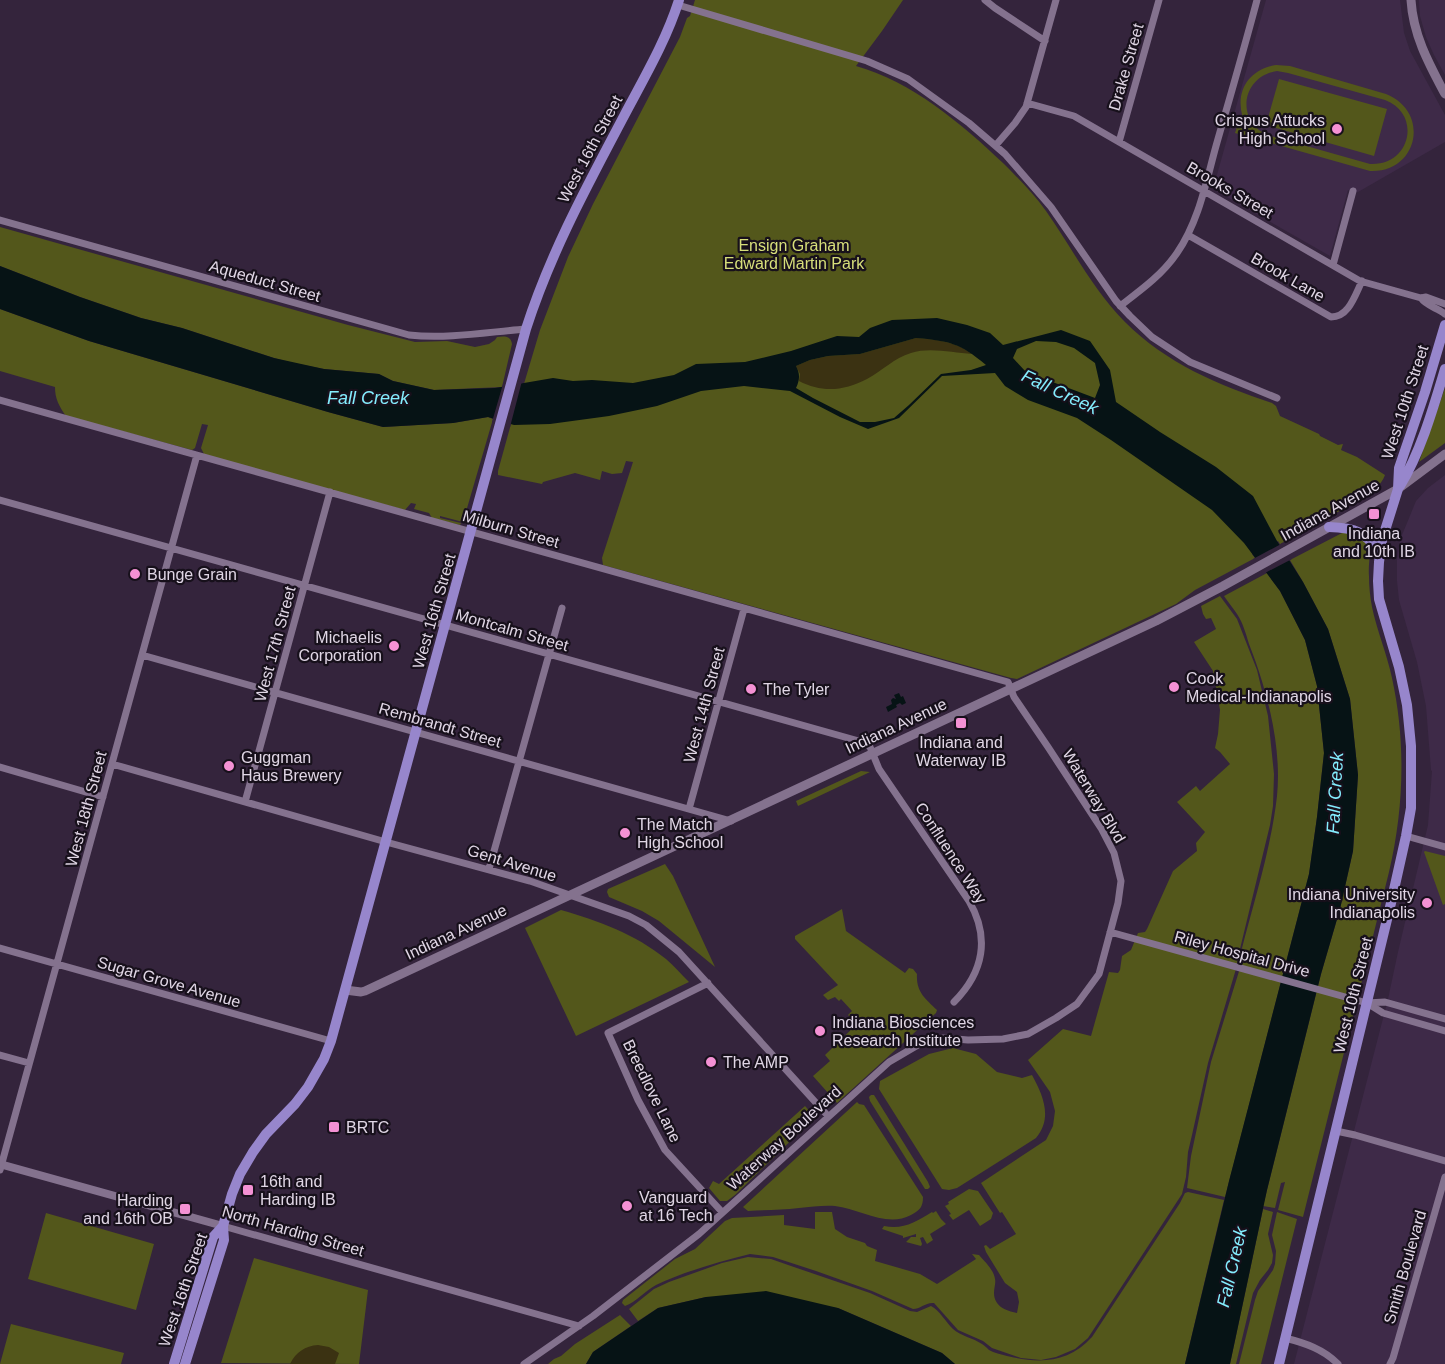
<svg xmlns="http://www.w3.org/2000/svg" width="1445" height="1364" font-family="Helvetica,sans-serif">
<rect width="100%" height="100%" fill="#34243c"/>
<path fill="#3e2a48" d="M 1266,0 L 1400,0 L 1404,33 L 1410,51 L 1445,115 L 1445,142 L 1358,192 L 1348,190 L 1330,256 L 1213,189 Z
M 1419,0 L 1445,0 L 1445,75 L 1434,55 L 1426,37 L 1420,16 Z
M 1445,475 L 1445,1364 L 1294,1364 L 1388,999 L 1398,952 L 1428,825 L 1432,771 L 1431,770 L 1426,706 L 1417,662 L 1399,600 L 1397,581 L 1397,559 L 1400,540 L 1416,501 L 1428,488 Z"/>
<path fill="#53571b" fill-rule="evenodd" d="M 695,0 L 903,0 L 882,31 L 856,66 C 911,81 962,124 1003,163 C 1018,178 1033,193 1046,211 C 1072,248 1093,290 1125,322 C 1166,363 1218,385 1272,403 L 1276,406 L 1280,416 L 1319,434 L 1320,436 L 1338,445 L 1343,444 L 1341,450 L 1357,457 L 1385,475 C 1381,486 1371,493 1361,499 L 1280,544 L 1278,541 L 1252,554 L 1255,558 L 1195,590 L 1176,604 L 1017,679 L 1011,678 L 603,565 L 602,558 L 633,462 L 626,461 L 622,473 L 612,474 L 602,471 L 600,480 L 575,473 L 543,482 L 542,484 L 498,475 L 498,471 L 511,424 L 512,424 L 540,330 L 568,257 L 593,204 L 680,37 L 687,18 L 690,16 Z
M 1276,65 L 1290,66 L 1386,94 C 1431,112 1418,173 1370,171 L 1235,133 L 1237,127 L 1248,130 C 1232,101 1242,71 1276,65 ZM 1277,71 L 1288,73 L 1385,100 C 1422,114 1411,166 1370,164 L 1271,136 C 1235,124 1240,77 1277,71 Z
M 1279,79 L 1387,109 L 1374,156 L 1266,125 Z
M 0,227 L 348,325 L 415,342 L 447,341 L 475,347 L 489,344 L 495,340 L 497,337 C 505,336 511,336 512,344 L 502,387 L 434,390 L 393,381 L 379,374 L 324,369 L 293,363 L 274,358 L 182,328 L 141,318 L 80,297 L 0,266 Z
M 0,309 L 89,341 L 328,412 L 383,427 L 453,423 L 488,417 L 493,419 L 463,522 L 440,516 L 440,518 L 461,523 L 460,525 L 432,518 L 429,513 L 414,509 L 416,504 L 411,503 L 405,510 L 205,456 L 201,448 L 208,425 L 202,424 L 195,448 L 192,450 L 66,416 C 59,406 55,399 55,387 L 0,371 Z
M 1445,388 L 1445,443 L 1419,462 Z
M 1342,533 L 1350,533 L 1369,544 C 1371,555 1368,565 1369,576 C 1369,586 1370,597 1372,607 C 1377,631 1387,654 1392,678 C 1406,742 1404,808 1389,872 L 1303,1217 L 1278,1210 L 1285,1182 L 1281,1183 L 1275,1208 L 1263,1206 L 1321,974 L 1340,909 L 1353,851 L 1358,775 L 1350,699 L 1328,629 L 1303,582 L 1290,560 Z
M 1267,573 L 1280,591 L 1305,640 L 1317,686 L 1324,753 L 1317,817 L 1309,874 L 1225,1197 L 1187,1188 L 1191,1156 L 1211,1062 L 1240,968 L 1241,952 C 1254,901 1271,849 1277,796 C 1282,746 1267,690 1249,644 C 1246,634 1243,623 1237,614 C 1233,608 1228,602 1224,596 Z
M 1220,596 L 1237,619 L 1257,670 L 1268,716 L 1274,774 L 1273,806 L 1270,825 L 1239,953 L 1236,969 L 1208,1063 L 1192,1135 L 1188,1152 L 1186,1177 L 1182,1194 L 1088,1338 L 1075,1349 L 1056,1357 L 1041,1360 L 1021,1358 L 992,1348 L 983,1341 L 958,1330 L 934,1303 C 926,1302 920,1309 913,1309 L 872,1291 L 816,1271 L 773,1257 L 750,1254 C 718,1262 686,1271 656,1285 C 645,1291 636,1302 625,1306 L 622,1303 L 623,1300 L 675,1259 L 695,1249 L 725,1221 L 732,1218 L 784,1215 L 784,1225 L 815,1229 L 815,1212 L 832,1212 L 835,1229 L 847,1237 L 865,1243 L 867,1246 L 877,1250 L 875,1261 L 920,1274 L 937,1284 L 976,1259 L 972,1254 L 979,1255 C 985,1262 994,1270 995,1279 C 996,1283 994,1288 994,1293 C 994,1306 1006,1311 1017,1313 L 1019,1302 L 1017,1292 L 1005,1283 L 986,1252 L 984,1246 L 986,1245 L 990,1249 L 1016,1234 L 1002,1212 L 1000,1213 L 981,1183 L 1046,1140 L 1053,1126 L 1055,1111 L 1050,1092 L 1028,1060 L 1063,1029 L 1091,1036 L 1109,972 L 1118,973 L 1120,970 L 1122,956 L 1131,950 L 1138,933 L 1145,932 L 1147,929 L 1173,871 L 1197,851 L 1196,843 L 1205,832 L 1177,802 L 1196,786 L 1200,791 L 1230,764 L 1220,752 L 1215,748 L 1218,734 L 1220,710 L 1213,671 L 1194,642 L 1216,629 L 1211,618 L 1206,619 L 1203,614 L 1201,606 Z
M 861,771 L 870,772 L 798,806 L 796,801 Z
M 1425,851 L 1445,856 L 1445,904 L 1443,905 L 1424,852 Z
M 665,864 L 673,876 L 715,967 L 659,921 L 642,911 L 609,897 L 607,892 L 608,889 Z
M 842,909 L 846,931 L 905,973 L 909,968 L 913,969 L 917,974 C 916,992 925,998 937,1010 L 936,1013 L 837,1103 L 813,1076 L 830,1061 L 825,1055 L 857,1024 L 848,1015 L 852,1011 L 841,999 L 839,1001 L 835,997 L 828,1000 L 823,995 L 838,985 L 795,939 L 795,936 Z
M 561,910 C 599,921 635,934 666,959 C 674,966 682,975 689,982 L 576,1036 L 525,928 Z
M 953,1048 L 976,1054 L 997,1072 L 1022,1078 L 1032,1075 C 1043,1095 1053,1118 1036,1138 L 957,1188 L 949,1190 L 942,1189 L 879,1089 L 880,1081 L 929,1054 Z
M 871,1095 L 874,1095 L 928,1182 L 930,1187 L 928,1189 L 925,1189 L 870,1101 L 869,1097 Z
M 857,1102 L 859,1104 L 864,1105 L 923,1197 C 923,1207 920,1210 911,1215 C 887,1228 860,1209 835,1206 C 824,1205 811,1207 799,1208 C 782,1210 765,1210 748,1211 L 743,1207 Z
M 805,1106 L 815,1117 L 735,1195 L 727,1201 L 720,1201 L 709,1188 L 713,1181 L 719,1184 Z
M 969,1189 L 978,1191 L 993,1213 L 991,1219 L 980,1226 L 969,1210 L 953,1220 L 949,1215 L 951,1214 L 945,1206 L 949,1204 L 948,1202 Z
M 1188,1192 L 1224,1200 L 1185,1364 L 955,1364 L 942,1353 L 838,1308 L 706,1297 L 658,1308 L 638,1321 L 629,1309 L 654,1289 L 669,1282 L 722,1263 L 748,1257 L 771,1259 L 791,1266 L 870,1293 L 910,1311 L 917,1312 L 931,1306 C 940,1311 945,1321 953,1329 C 961,1336 973,1338 982,1344 C 985,1346 987,1348 989,1350 C 994,1353 1001,1354 1007,1356 C 1040,1364 1068,1363 1092,1337 L 1180,1203 L 1185,1193 Z
M 1263,1209 L 1273,1212 L 1268,1234 L 1273,1255 L 1272,1263 L 1268,1270 L 1260,1280 L 1253,1293 L 1236,1364 L 1230,1364 Z
M 936,1211 L 941,1219 L 946,1224 L 930,1234 L 933,1240 L 927,1244 L 923,1237 L 920,1238 L 922,1244 L 921,1246 L 906,1242 L 911,1237 L 916,1237 L 916,1234 L 903,1238 L 903,1236 L 882,1229 L 884,1226 C 903,1230 916,1222 932,1212 L 933,1213 Z
M 1277,1212 L 1297,1219 L 1261,1364 L 1239,1364 L 1255,1300 L 1258,1291 L 1273,1270 L 1275,1264 L 1276,1251 L 1272,1235 Z
M 46,1213 L 154,1244 L 136,1310 L 28,1279 Z
M 254,1258 L 368,1290 L 359,1364 L 221,1363 Z
M 620,1315 L 631,1326 L 593,1352 L 586,1364 L 548,1364 L 554,1359 L 561,1356 L 575,1344 Z
M 11,1324 L 124,1353 L 121,1364 L 0,1364 Z"/>
<path fill="#3b3212" d="M 916,338 C 938,340 954,341 972,354 C 953,353 930,347 911,353 C 894,358 882,371 867,379 C 844,391 822,393 799,381 L 800,374 L 796,366 L 810,360 L 828,356 L 860,354 Z
M 318,1345 L 329,1347 L 339,1353 L 335,1364 L 290,1364 C 296,1352 305,1346 318,1345 Z"/>
<path fill="#061315" fill-rule="evenodd" d="M 0,266 L 80,297 L 141,318 L 182,328 L 274,358 L 324,369 L 379,374 L 393,381 L 434,390 L 495,388 L 553,378 L 573,381 L 592,380 L 633,383 L 674,375 L 696,364 L 745,362 L 791,351 L 837,336 L 859,337 L 870,328 L 892,320 L 937,318 L 967,325 L 990,333 L 1003,345 L 1061,330 L 1090,341 L 1110,370 L 1116,402 L 1160,432 L 1216,467 L 1253,496 L 1277,541 L 1303,582 L 1328,629 L 1350,699 L 1358,775 L 1353,851 L 1340,909 L 1321,974 L 1267,1190 L 1230,1364 L 1185,1364 L 1229,1181 L 1309,874 L 1317,817 L 1324,753 L 1317,686 L 1305,640 L 1280,591 L 1244,543 L 1212,510 L 1111,440 L 1077,418 L 1028,400 L 1005,386 L 995,373 L 942,376 L 899,418 L 868,429 L 840,417 L 790,391 L 744,386 L 701,391 L 657,406 L 609,416 L 550,424 L 514,425 L 488,417 L 453,423 L 383,427 L 328,412 L 89,341 L 0,309 ZM 916,338 C 949,341 960,343 986,365 L 971,370 L 941,374 L 909,405 L 894,418 L 875,422 L 860,422 L 813,398 L 796,388 C 800,379 800,374 796,366 L 810,360 L 828,356 L 860,354 ZM 1036,341 L 1056,342 L 1074,348 L 1095,363 L 1100,385 L 1095,398 L 1026,372 L 1013,358 L 1017,349 Z
M 899,693 L 901,697 L 903,696 L 906,703 L 902,705 L 900,703 L 896,705 L 897,707 L 888,712 L 886,707 L 892,704 L 891,700 L 893,698 L 896,699 L 894,695 Z
M 766,1291 L 838,1308 L 942,1353 L 955,1364 L 586,1364 L 593,1352 L 658,1308 L 706,1297 Z"/>
<path fill="#34243c" d="M 522,381 L 510,427 L 492,422 L 503,384 Z
M 1283,543 L 1292,559 L 1263,574 L 1253,559 Z"/>
<g fill="none" stroke-linecap="round" stroke-linejoin="round">
<path stroke="#84728e" stroke-width="7" d="M 985,0 L 995,8 L 1045,41
M 678,5 L 867,61 L 908,79 L 969,123 L 1005,154 L 1051,207 L 1116,301 L 1130,316 L 1152,337 L 1190,362 L 1277,398
M 1027,103 L 1074,116 L 1360,281 L 1421,298 L 1426,297 L 1445,304
M 1119,142 L 1159,0
M 996,145 L 1015,123 L 1026,107 L 1056,0
M 0,220 L 409,335 C 448,339 488,332 526,329
M 1188,235 L 1331,317 C 1349,317 1355,295 1362,281
M 1333,265 L 1353,191
M 1421,298 C 1426,306 1438,308 1445,314
M 1120,306 C 1141,290 1162,275 1177,253 C 1199,221 1206,182 1216,146 C 1230,97 1244,49 1257,0
M 0,400 L 1008,682 L 1014,697 L 1048,747 L 1101,828 L 1114,853 L 1121,881 L 1118,903 L 1099,974 L 1077,1004 L 1056,1018 L 1028,1034 L 1003,1039 L 968,1040 L 943,1038 L 918,1045 L 889,1062 L 699,1234 L 593,1316 L 524,1364
M 0,500 L 866,743 L 870,747 L 879,769 L 969,901 C 990,937 984,972 954,1002
M 142,655 L 731,821
M 112,764 L 386,842 L 530,881 L 629,916 L 646,925 L 679,952 L 828,1116
M 0,767 L 103,797
M 245,802 L 330,492
M 689,809 L 744,609
M 1406,836 L 1445,847
M 489,869 L 562,608
M 1110,932 L 1367,1003 L 1383,1013 L 1445,1031
M 0,948 L 331,1041
M 708,983 L 608,1033 L 638,1100 L 665,1150 L 722,1212
M 1367,1003 L 1385,1002 L 1445,1019
M 0,1055 L 29,1063
M 1336,1131 L 1355,1135 L 1445,1161
M 0,1170 L 197,455
M 223,1226 L 579,1326
M 1285,1338 C 1305,1343 1323,1349 1338,1364
M 1390,1364 L 1393,1358 L 1445,1177"/>
<path stroke="#84728e" stroke-width="8" d="M 0,1164 L 223,1226"/>
<path stroke="#84728e" stroke-width="9" d="M 1411,0 C 1413,35 1429,64 1445,94
M 345,990 L 361,992 L 365,991 L 1156,621 L 1223,586 L 1398,489 L 1445,454"/>
<path stroke="#9786cc" stroke-width="10" d="M 1400,486 C 1421,451 1433,409 1445,369
M 1329,527 C 1356,528 1364,531 1380,553
M 174,1364 L 213,1237 L 223,1226
M 185,1364 L 224,1240 L 223,1226 L 232,1194 L 240,1174 L 253,1152 L 266,1134 L 295,1104 L 308,1087 L 324,1059 L 331,1041 L 526,329 C 550,254 587,186 624,116 C 644,78 666,41 679,0
M 1279,1364 L 1391,903 L 1406,836 L 1411,808 L 1411,746 L 1407,705 L 1399,667 L 1379,599 L 1378,581 L 1379,562 L 1382,540 L 1398,489 L 1399,468 L 1425,392 L 1445,325"/>
</g>
<g fill="#f491d4" stroke="#17101b" stroke-width="2">
<circle cx="1337" cy="129" r="6"/>
<rect x="1368" y="508" width="12" height="12" rx="3"/>
<circle cx="135" cy="574" r="6"/>
<circle cx="394" cy="646" r="6"/>
<circle cx="1174" cy="687" r="6"/>
<circle cx="751" cy="689" r="6"/>
<rect x="955" y="717" width="12" height="12" rx="3"/>
<circle cx="229" cy="766" r="6"/>
<circle cx="625" cy="833" r="6"/>
<circle cx="1427" cy="903" r="6"/>
<circle cx="820" cy="1031" r="6"/>
<circle cx="711" cy="1062" r="6"/>
<rect x="328" y="1121" width="12" height="12" rx="3"/>
<rect x="242" y="1184" width="12" height="12" rx="3"/>
<circle cx="627" cy="1206" r="6"/>
<rect x="179" y="1203" width="12" height="12" rx="3"/>
</g>
<g text-anchor="middle" dominant-baseline="central" stroke-width="4.5" stroke-linejoin="round" paint-order="stroke">
<g font-size="16" fill="#e0d6e5" stroke="#17101b">
<text transform="translate(1126 67) rotate(-74)">Drake Street</text>
<text transform="translate(590 149) rotate(-62)">West 16th Street</text>
<text transform="translate(1230 190) rotate(30)">Brooks Street</text>
<text transform="translate(1288 277) rotate(30)">Brook Lane</text>
<text transform="translate(265 281) rotate(16)">Aqueduct Street</text>
<text transform="translate(1405 402) rotate(-72)">West 10th Street</text>
<text transform="translate(1330 510) rotate(-29)">Indiana Avenue</text>
<text transform="translate(511 529) rotate(16)">Milburn Street</text>
<text transform="translate(434 611) rotate(-74)">West 16th Street</text>
<text transform="translate(512 630) rotate(16)">Montcalm Street</text>
<text transform="translate(275 644) rotate(-75)">West 17th Street</text>
<text transform="translate(704 705) rotate(-75)">West 14th Street</text>
<text transform="translate(440 725) rotate(16)">Rembrandt Street</text>
<text transform="translate(896 726) rotate(-25)">Indiana Avenue</text>
<text transform="translate(1094 796) rotate(59)">Waterway Blvd</text>
<text transform="translate(86 809) rotate(-75)">West 18th Street</text>
<text transform="translate(951 853) rotate(57)">Confluence Way</text>
<text transform="translate(512 863) rotate(17)">Gent Avenue</text>
<text transform="translate(456 932) rotate(-25)">Indiana Avenue</text>
<text transform="translate(1242 954) rotate(15)">Riley Hospital Drive</text>
<text transform="translate(169 982) rotate(16)">Sugar Grove Avenue</text>
<text transform="translate(1353 995) rotate(-76)">West 10th Street</text>
<text transform="translate(652 1091) rotate(64)">Breedlove Lane</text>
<text transform="translate(784 1138) rotate(-42)">Waterway Boulevard</text>
<text transform="translate(293 1231) rotate(16)">North Harding Street</text>
<text transform="translate(1405 1267) rotate(-74)">Smith Boulevard</text>
<text transform="translate(183 1290) rotate(-71)">West 16th Street</text>
</g>
<g font-size="16" fill="#e0d6e5" stroke="#17101b" text-anchor="start">
<text x="1325" y="120" text-anchor="end">Crispus Attucks<tspan x="1325" dy="18">High School</tspan></text>
<text x="1374" y="533" text-anchor="middle">Indiana<tspan x="1374" dy="18">and 10th IB</tspan></text>
<text x="147" y="574">Bunge Grain</text>
<text x="382" y="637" text-anchor="end">Michaelis<tspan x="382" dy="18">Corporation</tspan></text>
<text x="1186" y="678">Cook<tspan x="1186" dy="18">Medical-Indianapolis</tspan></text>
<text x="763" y="689">The Tyler</text>
<text x="961" y="742" text-anchor="middle">Indiana and<tspan x="961" dy="18">Waterway IB</tspan></text>
<text x="241" y="757">Guggman<tspan x="241" dy="18">Haus Brewery</tspan></text>
<text x="637" y="824">The Match<tspan x="637" dy="18">High School</tspan></text>
<text x="1415" y="894" text-anchor="end">Indiana University<tspan x="1415" dy="18">Indianapolis</tspan></text>
<text x="832" y="1022">Indiana Biosciences<tspan x="832" dy="18">Research Institute</tspan></text>
<text x="723" y="1062">The AMP</text>
<text x="346" y="1127">BRTC</text>
<text x="260" y="1181">16th and<tspan x="260" dy="18">Harding IB</tspan></text>
<text x="639" y="1197">Vanguard<tspan x="639" dy="18">at 16 Tech</tspan></text>
<text x="173" y="1200" text-anchor="end">Harding<tspan x="173" dy="18">and 16th OB</tspan></text>
</g>
<g font-size="16" fill="#d7df7a" stroke="#17101b">
<text x="794" y="245">Ensign Graham<tspan x="794" dy="18">Edward Martin Park</tspan></text>
</g>
<g font-size="18" font-style="italic" fill="#84edfe" stroke="#17101b">
<text transform="translate(1060 392) rotate(25)">Fall Creek</text>
<text x="368" y="398">Fall Creek</text>
<text transform="translate(1335 793) rotate(-87)">Fall Creek</text>
<text transform="translate(1232 1267) rotate(-77)">Fall Creek</text>
</g>
</g>
</svg>
